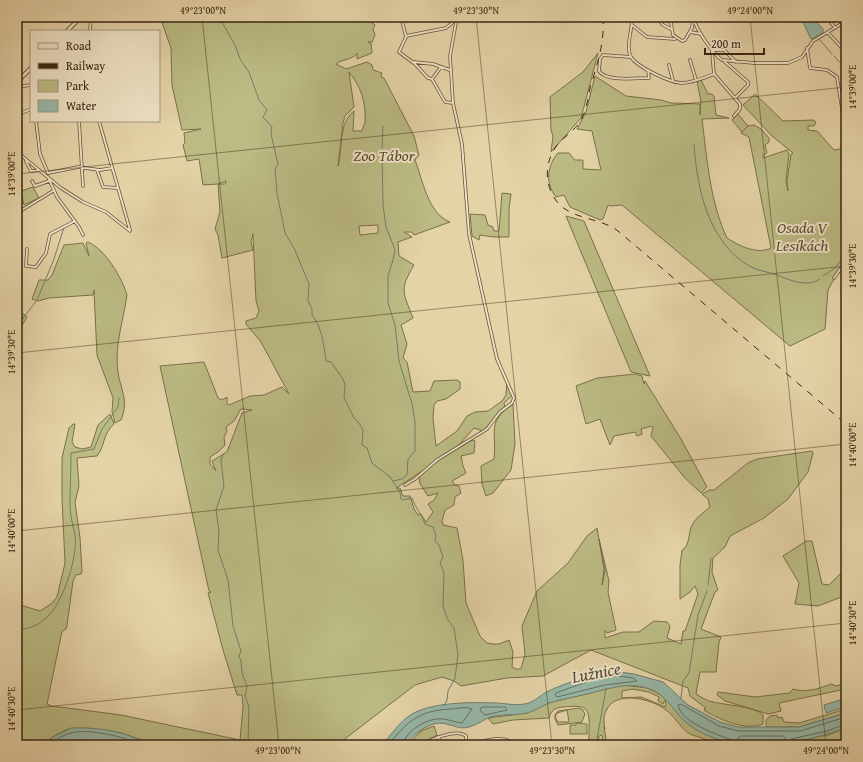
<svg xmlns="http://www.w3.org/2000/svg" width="863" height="762" font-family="'Gentium Book Plus',serif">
<rect width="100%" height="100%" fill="#e5d3a8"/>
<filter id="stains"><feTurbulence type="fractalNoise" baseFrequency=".005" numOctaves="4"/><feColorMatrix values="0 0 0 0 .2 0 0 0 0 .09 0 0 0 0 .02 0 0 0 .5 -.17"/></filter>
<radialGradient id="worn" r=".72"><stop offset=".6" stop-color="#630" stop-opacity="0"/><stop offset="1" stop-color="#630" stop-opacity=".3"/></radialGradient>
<path fill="#bbbb83" stroke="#7a704a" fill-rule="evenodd" d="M 160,17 L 309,17 L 311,19 L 310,17 L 363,17 L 371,19 L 372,23 L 375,25 L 373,29 L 375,35 L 372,42 L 368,42 L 371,43 L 372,53 L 357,59 L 357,53 C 353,60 342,59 336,64 L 346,69 L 367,62 L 372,65 L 373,70 L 382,73 L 381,77 L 384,78 L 414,136 L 419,155 L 415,160 C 422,178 428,214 450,222 L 414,235 L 412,232 L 404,232 L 412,237 L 398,242 L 399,256 L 414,265 C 399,290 403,292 413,318 L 401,325 L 407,344 L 403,358 L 407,362 L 413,392 L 430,391 L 434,381 L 457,380 L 460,382 L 460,389 L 446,399 L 437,401 L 434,405 L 433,418 L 436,446 L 457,431 L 467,416 L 475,412 L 488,411 L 502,401 L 506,395 L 507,382 L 513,395 L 504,403 L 505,408 L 483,431 L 474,428 L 459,445 L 443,457 L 472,440 L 475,441 L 474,453 L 461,456 L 463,466 L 466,473 L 452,481 L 455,485 L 459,486 L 461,493 L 455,497 L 454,505 L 445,510 L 442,521 L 443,525 L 457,528 L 463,560 L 466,603 L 480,636 L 487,643 L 493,644 L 499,644 L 509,640 L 513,652 L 512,667 L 516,669 L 521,669 L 525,654 L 522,626 L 537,591 L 568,563 L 587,536 L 597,528 L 604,569 L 602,585 L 605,571 L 599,539 L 609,581 L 608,592 L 616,630 L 607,633 L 605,630 L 605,638 L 623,632 L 639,632 L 654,621 L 667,622 L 670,626 L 667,638 L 681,644 L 683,631 L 685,631 L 698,594 L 695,586 L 690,592 L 680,599 L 680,565 L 682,550 C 688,548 689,536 690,531 C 692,520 703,513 710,507 L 708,499 L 702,494 L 709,490 L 714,490 L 748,463 L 757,459 L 812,451 L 813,453 L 808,472 L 788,499 L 764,518 L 730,536 L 725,547 L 713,558 L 712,572 L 718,590 L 715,592 L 701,629 L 721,637 L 719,642 L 716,672 L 700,672 L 696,694 C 701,697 707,701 713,702 C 726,705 757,707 763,715 L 763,724 C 744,731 722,720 705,711 L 704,709 L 706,708 L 690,696 L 688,688 L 591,650 L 543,676 L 507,678 L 461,686 L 454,681 L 442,677 L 415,685 L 337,745 L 153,745 L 152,743 L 120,733 L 76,728 C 65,728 51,737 43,745 L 17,745 L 17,604 L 40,611 L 51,604 L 57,597 L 65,563 L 62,498 L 62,458 L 69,428 L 73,424 L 75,424 L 72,442 L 75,447 L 82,449 L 91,447 L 98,425 L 110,414 L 114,424 C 102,435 105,447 97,456 L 77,458 L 79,486 L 75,502 L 80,538 L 82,572 L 81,574 L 76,575 L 73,581 L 67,625 L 66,629 L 62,631 L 47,704 L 52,706 L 121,715 L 240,740 L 243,707 L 242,695 L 237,695 L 223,650 L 208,593 L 211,592 L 209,591 L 160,366 L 204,362 L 218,398 L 222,400 L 227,397 L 227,404 L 229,405 L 250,396 L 264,395 L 282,387 L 289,394 L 261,342 L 246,324 L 246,321 L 256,318 L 259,311 L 256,301 L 253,234 L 251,242 L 253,250 L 222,258 L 218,235 L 215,229 L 220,212 L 218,184 L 225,184 L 226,181 L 218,184 L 203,185 L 199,159 L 187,161 L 183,145 L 185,143 L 184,133 L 201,129 L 182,130 L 172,85 L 171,48 ZM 349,72 C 361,87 366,101 365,122 C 364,125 363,127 362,131 L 353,131 L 354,111 C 338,123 343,149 338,166 L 343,123 L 345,116 L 354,107 ZM 359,226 L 378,225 L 378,233 L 360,235 ZM 241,409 L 252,410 L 242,413 L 227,452 L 212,461 L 216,471 L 210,464 L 210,457 L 218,452 L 225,445 L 224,437 L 227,431 L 226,427 L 234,421 ZM 430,466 L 419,477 L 420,484 L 428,496 L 438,493 L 434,500 L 428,504 L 433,512 L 426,522 L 421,514 L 418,515 L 414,509 L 410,496 L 403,496 L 400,488 L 396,488 Z
M 598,53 L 581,118 L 551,152 L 553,136 L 551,130 L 550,97 L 583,72 Z
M 595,76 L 626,96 L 661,100 L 671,103 L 700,104 L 700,115 L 701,102 L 697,81 L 701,80 L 708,94 L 712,94 L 714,96 L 716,115 L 729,118 L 702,119 C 707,159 710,202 727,238 C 739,246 758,255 771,248 L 749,137 L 741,133 L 748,126 L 754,125 L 761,129 L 769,138 L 769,142 L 765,145 L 767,153 L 763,155 L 763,158 L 787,150 L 789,154 L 786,181 L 788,191 L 787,181 L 791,154 L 793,153 L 772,136 L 743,105 L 755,94 L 783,121 L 814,120 L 816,123 L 814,126 L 808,126 L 808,130 L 817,131 L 834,150 L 846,148 L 846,189 L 844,189 L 846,191 L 846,242 L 842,248 L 843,259 L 844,261 L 828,290 L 825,329 L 790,346 L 622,205 L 610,206 L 608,205 L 603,219 L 600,220 L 570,207 L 564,195 L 556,197 C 545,183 547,166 558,153 L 569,153 L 575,160 L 583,160 L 583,169 L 601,170 L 592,131 L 577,129 L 586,112 Z
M 738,114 L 748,126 L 742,132 L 732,120 Z
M 33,187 L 39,198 L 24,205 L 21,191 Z
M 502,193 L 511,194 L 509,209 L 509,237 L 494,237 L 480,235 L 479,240 L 472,236 L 470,214 L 485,215 L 488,225 L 493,227 L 494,231 L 499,231 Z
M 566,216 L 584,221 L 650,376 L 631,372 Z
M 83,243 L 89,256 L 86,243 L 88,242 C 105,249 122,278 127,295 C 123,323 113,349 119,378 C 123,394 128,404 121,420 L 115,423 L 112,412 L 113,398 L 97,355 L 94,290 L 93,295 L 49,298 L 38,301 L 32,299 L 39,280 L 48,280 L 52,275 L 64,245 Z
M 21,312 L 27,317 L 17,334 L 17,315 Z
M 635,374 L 642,376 L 644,384 L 645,381 L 681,439 L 707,487 L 701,493 L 685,478 L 651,436 L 653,428 L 652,426 L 641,429 L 642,434 L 637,436 L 635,432 L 614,436 L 610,445 L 600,419 L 586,424 L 576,386 L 597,378 Z
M 513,404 L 515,444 L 511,470 L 493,493 L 486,496 L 482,484 L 481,466 L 494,459 C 497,431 486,422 513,404 Z
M 806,541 L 812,541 L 822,584 L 829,585 L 840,574 L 846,577 L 846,594 L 844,596 L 818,606 L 795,604 L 799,583 L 783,556 Z
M 846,683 L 846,689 L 841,690 L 779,703 L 781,711 L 768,714 L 725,701 L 717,695 L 718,692 L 755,697 L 790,693 L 793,689 C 806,693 818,689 831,684 L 836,686 Z
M 623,685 L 647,688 L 656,692 L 665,697 L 679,715 L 740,745 L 755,745 L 720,745 L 713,740 L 719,745 L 710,745 C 707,736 694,738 687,732 C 679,726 675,716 666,710 C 652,699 615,689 606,711 C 603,717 604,723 605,729 L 604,727 L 607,745 L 603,745 L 602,735 L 599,736 L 598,745 L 589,745 C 588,740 589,737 589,732 C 590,706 587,705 563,707 C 555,708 551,710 549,718 L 513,720 L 493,724 L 488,718 L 527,713 L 548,703 ZM 632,689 L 649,692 L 659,697 L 658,701 L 663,704 L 665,700 L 666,707 L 641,697 L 622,698 L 622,691 Z
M 579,708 L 583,710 L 585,714 L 582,722 L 558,725 L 555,719 L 555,715 L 558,711 ZM 567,710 L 569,722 L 558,722 L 555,717 L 557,713 Z
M 846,709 L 846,713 L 799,727 L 766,727 L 766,720 L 770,716 L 777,715 L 778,718 L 782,717 L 784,722 L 799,723 Z
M 576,723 L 587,724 L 587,734 L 570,734 L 570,725 L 576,725 Z
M 434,726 L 437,735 L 418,745 L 408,745 L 421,731 Z
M 846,728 L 846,744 L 844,745 L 777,745 L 828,735 Z"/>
<path fill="#96b8a9" stroke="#717e6d" d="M 803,17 L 812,17 L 823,29 L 823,33 L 811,39 L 803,22 Z
M 619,672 L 634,674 L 663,682 L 688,705 L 720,722 L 738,727 L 799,727 L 846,713 L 846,728 C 796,745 736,758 689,725 C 673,713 668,694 647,688 C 626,682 608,689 587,694 C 575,697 562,699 549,703 C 542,706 535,711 527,713 C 515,716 500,713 488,718 C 482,721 476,725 469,727 C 458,731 446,720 434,724 C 421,728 414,735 406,745 L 382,745 C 391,735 400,721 412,714 C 433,702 472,702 496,703 C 505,703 515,706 524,704 C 533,703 538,697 545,693 C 567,681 594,675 619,672 Z
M 846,698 L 846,707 L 826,713 L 824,705 Z
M 71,728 C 98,727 126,731 149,745 L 114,745 L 87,742 L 80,745 L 43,745 L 53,737 Z"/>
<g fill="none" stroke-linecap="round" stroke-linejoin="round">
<path stroke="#686f5e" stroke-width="1" d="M 619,676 L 633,678 L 637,681 L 605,685 L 557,697 L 555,695 L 556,693 C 577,685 596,678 619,676 Z
M 482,707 L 505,707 L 507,710 L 485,715 L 480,710 Z
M 49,745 C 55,740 63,735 71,733 C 86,728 128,737 141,745
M 388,745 C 408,721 418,711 450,709 C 457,709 466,706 472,709 L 462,723 C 454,722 445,718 437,719 C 424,720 405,732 403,745
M 734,745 L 732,740 C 717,735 681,722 678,705 L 681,704 L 719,726 L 738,731 L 800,731 L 846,717
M 739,745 L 738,738 L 740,736 L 783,736 L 785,738 L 783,745
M 788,745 L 791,739 L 827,731 L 846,724"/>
<path stroke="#717e6d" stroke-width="1" d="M 219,17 L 235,45 L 240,59 L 249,72 L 259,100 L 267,110 L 263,117 L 272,127 L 271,134 L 278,164 L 275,169 L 277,193 L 285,233 L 294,248 L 309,284 L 308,301 L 312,309 L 312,315 C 322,327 324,346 326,361 L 331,362 L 343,379 L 345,385 L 344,398 L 354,418 L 359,423 L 363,430 L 362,445 L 367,448 L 372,463 L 390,477 L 400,492 L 401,499 L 403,500 L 412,498 C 415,508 422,514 425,524 L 433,527 L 436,536 L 435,541 L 439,545 L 443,557 L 440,563 L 444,573 L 443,606 L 447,618 L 454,628 L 458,655 L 455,678 L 448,691 L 447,700 L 444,706
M 819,39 L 832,54
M 834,56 L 846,69
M 694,144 C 697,189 708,243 751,267 C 759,271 769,272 777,275 C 789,280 808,288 820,279
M 382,148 L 383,126
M 382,154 L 383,205 L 386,227 L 395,250 L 393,260 L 388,276 L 388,303 L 395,325 L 399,361 L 412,404 L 415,422 L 415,451 L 408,459 L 407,475 L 402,479 L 393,481
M 823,276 L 836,267 L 843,258
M 17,326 L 37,300 L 54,259 L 64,227
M 223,454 L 221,461 L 224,486 L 216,510 L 219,531 L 218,550 L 228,580 L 233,626 L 241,651 L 239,656 L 241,661 L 242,673 L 247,686 L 245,696 L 249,707 L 248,745
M 708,585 L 711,558
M 17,632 C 20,628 29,629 34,626 C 40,624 46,618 51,613 C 64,598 78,556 75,535 C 73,525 70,516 70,505 C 70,488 71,471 71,453 L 94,449 L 102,429 L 118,407 L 119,398
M 681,698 L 683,681 L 689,673 L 698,615 L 707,591
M 596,745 L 606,688"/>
<g stroke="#655138" stroke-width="3.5">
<path id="street" d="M 401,17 L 406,37 L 399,52 L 415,64 L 428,78 L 432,79 L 445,102 L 453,103
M 632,17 C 633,29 625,46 631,57 C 637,67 669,82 681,83 C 692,83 704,78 714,74
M 657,17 L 663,25 L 671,29
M 670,17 L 673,35 L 682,41 L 685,40 L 692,28 L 693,21
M 693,17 C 696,29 712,53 722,60 L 754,63 L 788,63 L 802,57 L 813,41 L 846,21
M 827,17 L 835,28
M 632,25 L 647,37 L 675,39
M 90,31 L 91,17
M 690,32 L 701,34
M 828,33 L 846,52
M 406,36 L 446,28 L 457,19
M 807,48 L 810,68 L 827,70 L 837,77 L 844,121
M 712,50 L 724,50 L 736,62
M 712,51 L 714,74 L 740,104 L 740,109 L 734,116
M 631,57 L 603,55 L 600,59 L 599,71 C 606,82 636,78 649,78 L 648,70
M 690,60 L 696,80
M 414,62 L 433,64 L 450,70
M 725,62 L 748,82 L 748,85 L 736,97
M 669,65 L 673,81
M 432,79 L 441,67
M 17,87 L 31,85
M 17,115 L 31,109
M 36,121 L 40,154 L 48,173 L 78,167 L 100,170 L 112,168
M 79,121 L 83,186
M 99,121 L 130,230
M 17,145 L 21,154
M 17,152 L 61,188 L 83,202 L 106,212 L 130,231
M 26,161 L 31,171 L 39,170
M 97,170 L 103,187 L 118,188
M 48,177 L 57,197 L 79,227 L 83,235
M 32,181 L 35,186 L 49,181
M 17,213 L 53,191
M 27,249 L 26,266 L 36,267 L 46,253 L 50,234 L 75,221
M 834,278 L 846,261
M 405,485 L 415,479 L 437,460 L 487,429 L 500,412 L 512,403 L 514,398 L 497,359 L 469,234 L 462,144 L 453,103 L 450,56 L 457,17
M 438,737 L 441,745
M 421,745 C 430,740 456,728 466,736 L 466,745
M 476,745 C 484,739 508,735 513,745
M 533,745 L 547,745"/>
</g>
<g stroke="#3a2612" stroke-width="4.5">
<path id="secondary" d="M 843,17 L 846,22
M 67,31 L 81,17
M 17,82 L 31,68"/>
</g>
<use href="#street" stroke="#eee2c6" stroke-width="2"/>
<use href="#secondary" stroke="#eee2c6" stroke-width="3"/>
<path stroke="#3a2612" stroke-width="1" stroke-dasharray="7 7" stroke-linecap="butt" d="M 603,17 C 605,42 597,65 590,88 C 588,98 587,108 582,118 C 577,129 566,135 558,144 C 543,162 544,189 560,205 C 576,220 601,218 618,231 L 846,424"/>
</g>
<path fill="none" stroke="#3a2612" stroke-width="1" stroke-opacity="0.45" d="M 202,17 L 279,745M 476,17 L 552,745M 750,17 L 826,745M 17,174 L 846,87M 17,353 L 846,266M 17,531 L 846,444M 17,710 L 846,623"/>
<g text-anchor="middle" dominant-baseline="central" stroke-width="4" stroke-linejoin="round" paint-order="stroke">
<g font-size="16" font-style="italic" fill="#5a4b2e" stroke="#eee2c6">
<text x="384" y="155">Zoo Tábor</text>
<text x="802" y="227">Osada V<tspan x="802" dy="18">Lesíkách</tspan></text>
</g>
<g font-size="17" font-style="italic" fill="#514a38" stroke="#eee2c6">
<text transform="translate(596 672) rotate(-11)">Lužnice</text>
</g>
</g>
<rect width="863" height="762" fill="none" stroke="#e5d3a8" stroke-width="44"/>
<rect x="30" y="30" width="130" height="92" fill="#eee2c6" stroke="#a6977e"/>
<rect x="38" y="43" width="20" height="6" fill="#eee2c6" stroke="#a6977e"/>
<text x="66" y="50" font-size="12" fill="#3a2612">Road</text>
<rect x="38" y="63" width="20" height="6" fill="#3a2612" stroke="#a6977e"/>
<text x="66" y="70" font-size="12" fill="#3a2612">Railway</text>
<rect x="38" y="80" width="20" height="12" fill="#bbbb83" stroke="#a6977e"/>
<text x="66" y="90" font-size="12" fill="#3a2612">Park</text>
<rect x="38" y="100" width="20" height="12" fill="#96b8a9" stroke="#a6977e"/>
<text x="66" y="110" font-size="12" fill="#3a2612">Water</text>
<path d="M705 48v6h59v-6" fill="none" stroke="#3a2612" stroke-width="2"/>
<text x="711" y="48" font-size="12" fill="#3a2612" stroke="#eee2c6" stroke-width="3" paint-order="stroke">200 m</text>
<rect x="22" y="22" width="819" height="718" fill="none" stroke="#3a2612" stroke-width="1.5"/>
<g font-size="10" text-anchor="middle" fill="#3a2612">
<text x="203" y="14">49°23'00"N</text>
<text x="476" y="14">49°23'30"N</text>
<text x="750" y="14">49°24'00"N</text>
<text transform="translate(852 87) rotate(-90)" y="4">14°39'00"E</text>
<text transform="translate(11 174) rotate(-90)" y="4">14°39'00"E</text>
<text transform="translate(852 266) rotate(-90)" y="4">14°39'30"E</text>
<text transform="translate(11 352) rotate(-90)" y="4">14°39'30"E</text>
<text transform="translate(852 445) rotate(-90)" y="4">14°40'00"E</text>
<text transform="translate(11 531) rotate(-90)" y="4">14°40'00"E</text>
<text transform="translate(852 623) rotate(-90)" y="4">14°40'30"E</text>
<text transform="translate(11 709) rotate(-90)" y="4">14°40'30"E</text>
<text x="278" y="754">49°23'00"N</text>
<text x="552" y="754">49°23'30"N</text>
<text x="826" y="754">49°24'00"N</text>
</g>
<rect width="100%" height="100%" filter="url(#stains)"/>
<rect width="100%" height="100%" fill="url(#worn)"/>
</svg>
